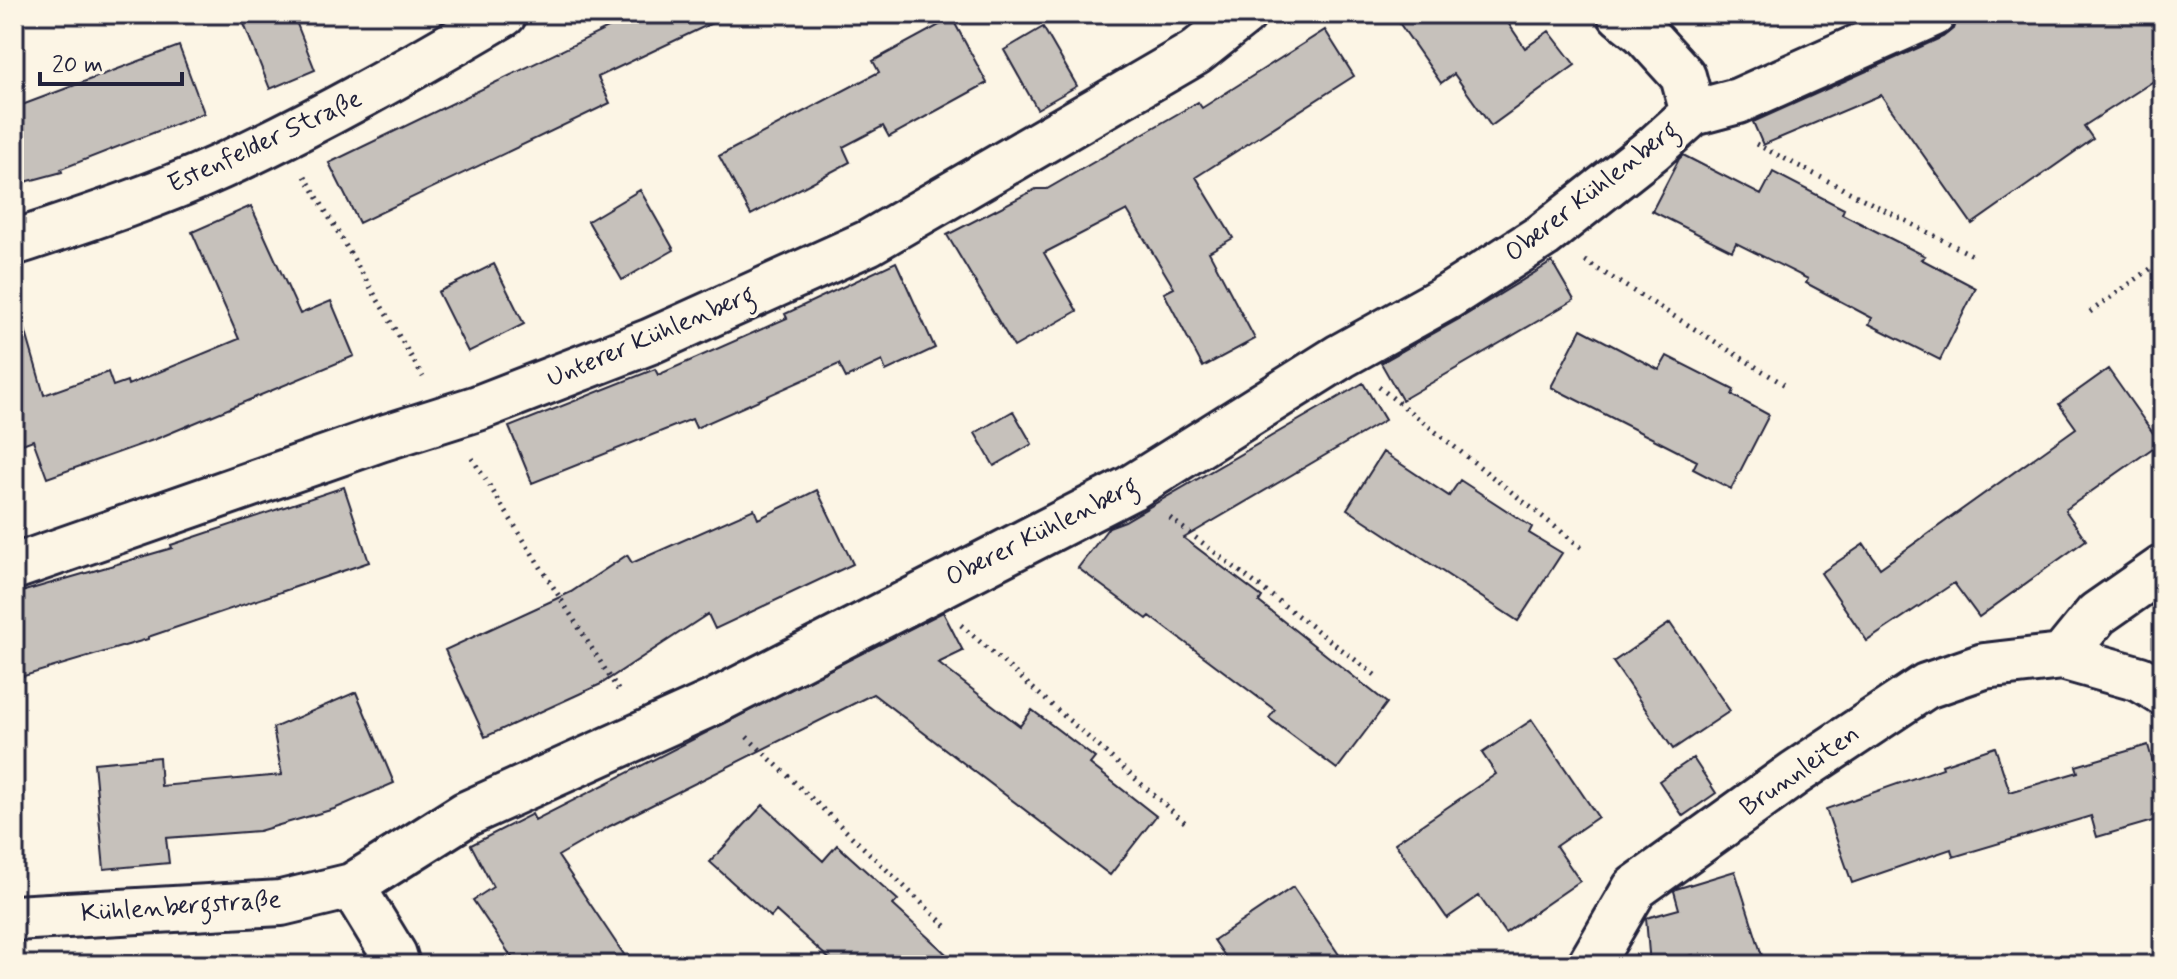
<svg xmlns="http://www.w3.org/2000/svg" width="2177" height="979" font-family="Mynerve,sans-serif">
<rect width="100%" height="100%" fill="#fcf5e5"/>
<filter id="ink" filterUnits="userSpaceOnUse"><feTurbulence type="fractalNoise" baseFrequency=".0125" numOctaves="2"/><feDisplacementMap in="SourceGraphic" scale="16" xChannelSelector="R" yChannelSelector="G"/><feConvolveMatrix kernelMatrix="1 2 1 2 8 2 1 2 1" color-interpolation-filters="sRGB"/></filter>
<g filter="url(#ink)">
<path fill="#c6c1bb" stroke="#22223b" stroke-width="2" d="M 240,14 L 293,14 L 315,70 L 270,89 Z
M 637,14 L 731,14 L 598,77 L 610,103 L 359,223 L 329,163 Z
M 1393,14 L 1502,14 L 1525,48 L 1549,31 L 1575,65 L 1491,126 L 1454,74 L 1441,83 Z
M 1975,14 L 2163,14 L 2163,75 L 2084,126 L 2093,139 L 1972,224 L 1881,95 L 1763,145 L 1753,122 L 1943,37 L 1953,29 L 1955,23 Z
M 952,18 L 987,83 L 889,137 L 883,126 L 843,147 L 850,162 L 751,215 L 719,156 L 879,72 L 873,61 Z
M 1043,27 L 1077,86 L 1037,109 L 1004,50 Z
M 1325,30 L 1354,76 L 1196,177 L 1233,238 L 1209,252 L 1255,339 L 1203,367 L 1164,293 L 1174,288 L 1127,210 L 1044,253 L 1077,311 L 1014,347 L 947,235 L 1036,189 L 1047,189 L 1198,102 L 1202,108 Z
M 179,46 L 204,113 L 61,169 L 62,172 L 14,185 L 14,108 Z
M 1683,155 L 1761,195 L 1773,172 L 1844,209 L 1842,214 L 1925,256 L 1921,259 L 1976,288 L 1940,360 L 1869,324 L 1872,318 L 1806,283 L 1808,279 L 1736,243 L 1732,251 L 1652,211 L 1679,159 Z
M 640,190 L 674,250 L 622,280 L 588,221 Z
M 251,206 L 300,314 L 331,301 L 354,356 L 156,439 L 47,478 L 33,440 L 14,447 L 14,331 L 25,329 L 44,395 L 108,372 L 113,386 L 127,381 L 128,385 L 239,339 L 192,232 Z
M 896,262 L 935,348 L 886,371 L 882,361 L 846,378 L 839,364 L 696,428 L 692,419 L 532,483 L 509,427 L 655,369 L 658,375 L 787,318 L 785,314 Z
M 1552,262 L 1574,300 L 1402,400 L 1381,363 L 1461,318 Z
M 494,264 L 524,324 L 468,352 L 438,292 Z
M 1581,329 L 1659,370 L 1667,356 L 1734,390 L 1732,395 L 1769,415 L 1731,489 L 1693,469 L 1697,461 L 1551,387 Z
M 2108,369 L 2160,443 L 2065,510 L 2086,540 L 1979,617 L 1954,583 L 1867,641 L 1821,573 L 1864,544 L 1880,568 L 2076,428 L 2059,404 Z
M 1363,383 L 1385,420 L 1184,538 L 1262,597 L 1259,602 L 1387,703 L 1337,769 L 1269,718 L 1275,710 L 1150,616 L 1147,619 L 1078,568 L 1109,527 L 1125,521 Z
M 1013,411 L 1032,444 L 994,466 L 975,433 Z
M 1383,452 L 1449,496 L 1460,480 L 1532,527 L 1529,533 L 1562,553 L 1518,621 L 1347,509 Z
M 344,487 L 369,562 L 148,637 L 148,639 L 14,679 L 14,594 L 172,548 L 171,545 Z
M 817,490 L 853,564 L 715,629 L 708,614 L 601,684 L 485,737 L 445,650 L 571,592 L 627,555 L 632,563 L 754,509 L 758,519 Z
M 943,612 L 963,651 L 938,663 L 1020,726 L 1032,710 L 1095,758 L 1090,764 L 1156,816 L 1110,875 L 873,694 L 610,826 L 558,856 L 631,965 L 517,965 L 473,900 L 493,887 L 471,845 L 532,814 L 535,820 Z
M 1670,623 L 1730,711 L 1673,749 L 1613,662 Z
M 356,692 L 394,783 L 334,809 L 259,831 L 166,838 L 169,863 L 104,869 L 94,763 L 159,757 L 161,786 L 282,775 L 273,728 Z
M 1532,720 L 1598,817 L 1556,846 L 1580,881 L 1505,933 L 1479,896 L 1447,918 L 1395,843 L 1496,774 L 1482,753 Z
M 2148,745 L 2163,799 L 2163,818 L 2097,837 L 2091,816 L 1953,857 L 1951,849 L 1852,883 L 1826,809 L 1943,768 L 1942,765 L 1995,747 L 2010,792 L 2078,772 L 2076,766 Z
M 1693,758 L 1716,793 L 1683,816 L 1659,781 Z
M 763,805 L 823,861 L 837,845 L 898,900 L 893,905 L 958,965 L 836,965 L 776,911 L 771,917 L 710,862 Z
M 1735,871 L 1765,965 L 1697,965 L 1693,955 L 1650,965 L 1646,918 L 1679,909 L 1674,891 L 1676,889 Z
M 1293,887 L 1346,965 L 1231,965 L 1214,940 Z"/>
<g fill="none" stroke-linecap="round" stroke-linejoin="round">
<g stroke="#22223b" stroke-width="50">
<path id="minor" d="M 1620,14 L 1643,32 L 1683,76 L 1693,113
M 14,243 C 83,220 154,197 220,167 C 318,122 411,69 504,14
M 14,567 L 380,439 L 478,408 L 651,341 L 868,243 L 1195,53 L 1244,14
M 2062,657 L 2097,614 L 2163,568
M 352,886 L 394,955 L 397,965
M 14,918 L 281,903 L 352,886 L 466,814 L 712,703 L 1131,488 L 1341,356 L 1449,296 L 1544,235 L 1653,149 L 1693,113 L 1738,101 L 1933,14
M 1590,965 L 1635,888 L 1795,773 L 1926,686 L 1984,666 L 2062,657 L 2140,679 L 2163,693"/>
</g>
<path stroke="#22223b" stroke-width="5" stroke-dasharray="2 6" stroke-linecap="butt" d="M 1756,144 L 1972,255
M 305,176 L 423,377
M 1585,261 L 1785,385
M 2090,312 L 2163,260
M 1379,387 L 1582,548
M 472,458 L 620,693
M 1170,518 L 1375,675
M 961,625 L 1189,826
M 747,737 L 948,928"/>
<use href="#minor" stroke="#fcf5e5" stroke-width="44"/>
</g>
</g>
<g text-anchor="middle" dominant-baseline="central" stroke-width="7" stroke-linejoin="round" paint-order="stroke">
<g font-size="26" fill="#22223b" stroke="#fcf5e5">
<text transform="translate(265 142) rotate(-25)">Estenfelder Straße</text>
<text transform="translate(1592 192) rotate(-38)">Oberer Kühlenberg</text>
<text transform="translate(651 337) rotate(-23)">Unterer Kühlenberg</text>
<text transform="translate(1042 532) rotate(-27)">Oberer Kühlenberg</text>
<text transform="translate(1800 771) rotate(-35)">Brunnleiten</text>
<text transform="translate(181 907) rotate(-4)">Kühlenbergstraße</text>
</g>
</g>
<rect width="2177" height="979" fill="none" stroke="#fcf5e5" stroke-width="48"/>
<rect x="24" y="24" width="2129" height="931" fill="none" stroke="#22223b" stroke-width="3" filter="url(#ink)"/>
<path d="M40 72v12h142v-12" fill="none" stroke="#22223b" stroke-width="4"/>
<text x="52" y="72" font-size="24" fill="#22223b" stroke="#fcf5e5" stroke-width="6" paint-order="stroke">20 m</text>
</svg>
